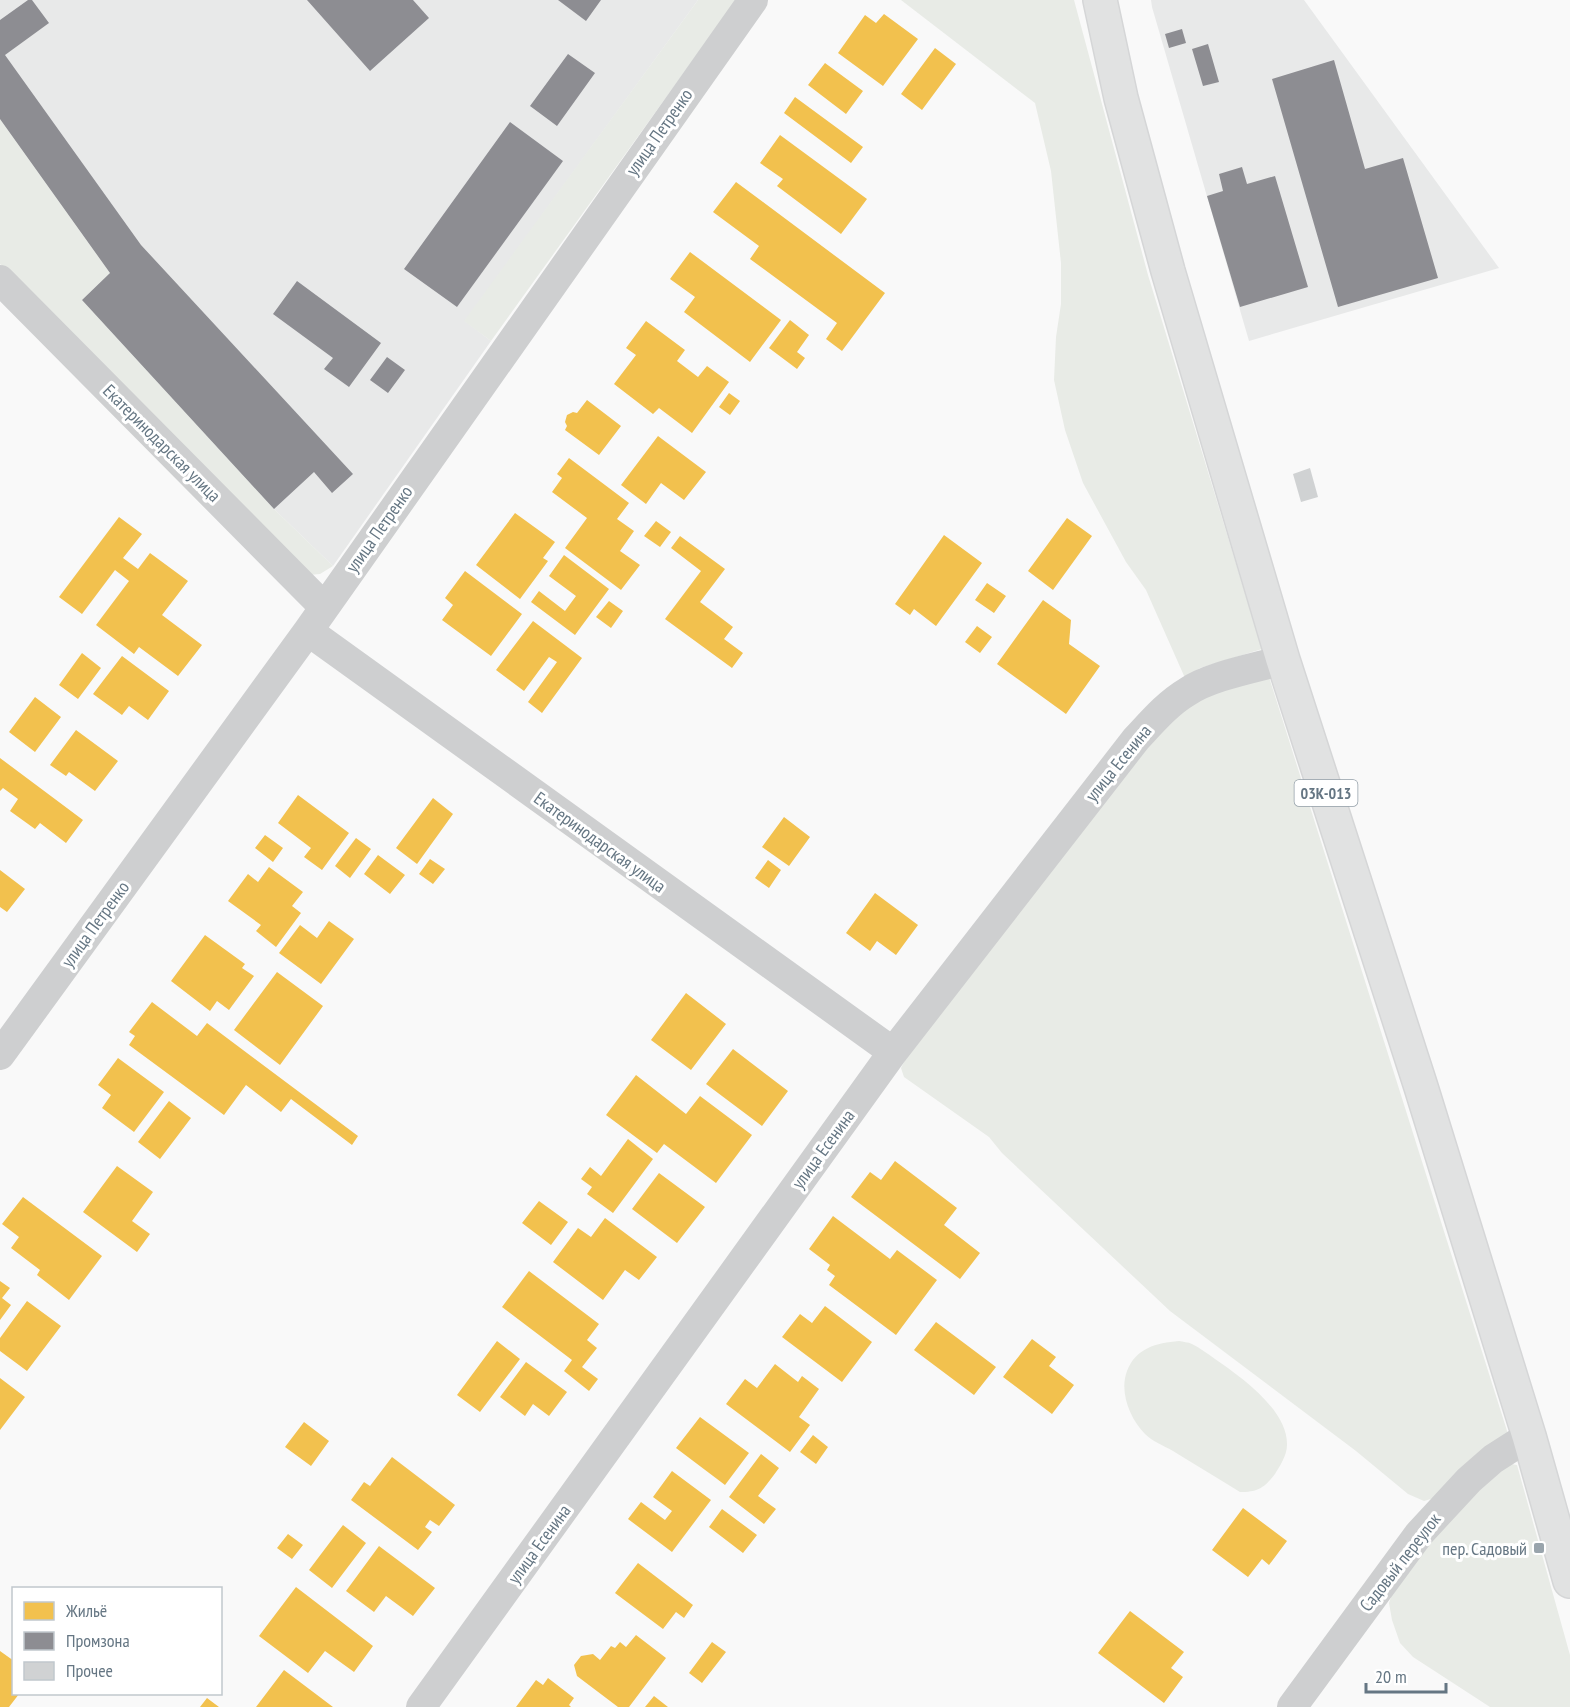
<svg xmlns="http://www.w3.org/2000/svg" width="1570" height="1707" font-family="'PT Sans Narrow',sans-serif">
<rect width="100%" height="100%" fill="#f9f9f9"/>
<path fill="#e8e9e9" d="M 0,0 L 698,0 L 465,321 L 491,341 L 333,566 L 274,509 L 82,300 L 110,273 L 0,119 Z
M 1151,0 L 1304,0 L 1499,268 L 1249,341 L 1152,7 Z"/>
<path fill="#e8ebe6" d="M 698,0 L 736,0 L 491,341 L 464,321 Z
M 901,0 L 1074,0 L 1148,275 L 1262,649 L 1200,668 L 1185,678 L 1146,590 L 1126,562 L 1083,483 L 1065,430 L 1054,380 L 1056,337 L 1061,304 L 1061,263 L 1051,171 L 1035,103 Z
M 0,119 L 110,273 L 82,300 L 274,509 L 333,566 L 320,574 L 309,575 L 0,264 Z
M 1269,677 L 1508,1434 L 1434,1498 L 1424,1501 L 1408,1494 L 1356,1451 L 1170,1311 L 1002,1153 L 989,1137 L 904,1077 L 901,1068 L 910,1050 L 1121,779 L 1173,717 L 1205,694 Z
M 1179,1341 C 1183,1342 1188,1342 1192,1344 C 1200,1348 1208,1354 1215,1359 C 1241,1377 1288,1410 1287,1445 C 1287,1455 1280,1466 1275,1474 C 1264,1488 1258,1492 1240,1492 C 1218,1478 1195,1465 1173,1451 C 1164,1446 1152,1441 1145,1434 C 1130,1419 1119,1392 1127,1371 C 1136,1348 1156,1343 1179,1341 Z
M 1506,1463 L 1517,1465 L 1570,1655 L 1570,1707 L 1490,1707 L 1413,1657 L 1400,1643 L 1392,1620 L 1389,1603 L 1395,1585 L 1428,1539 Z"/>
<path fill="#f2c14e" d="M 884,14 L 918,39 L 883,86 L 838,53 L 865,15 L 876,23 Z
M 935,48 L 956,64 L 922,110 L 901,94 Z
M 825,63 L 863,91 L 846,114 L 808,85 Z
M 795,97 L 863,147 L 851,163 L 784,113 Z
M 780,135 L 867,199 L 841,234 L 777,186 L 783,179 L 760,163 Z
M 736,182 L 885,293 L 842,351 L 826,339 L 837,323 L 750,259 L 759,246 L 713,212 Z
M 690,252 L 781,320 L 750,362 L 684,312 L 695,297 L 670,279 Z
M 790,320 L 809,335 L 797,352 L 805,358 L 797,369 L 769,348 Z
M 646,321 L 685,350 L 677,361 L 698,377 L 707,366 L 729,382 L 692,433 L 659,408 L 653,414 L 614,384 L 636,355 L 626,348 Z
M 729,393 L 740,401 L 730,415 L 719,407 Z
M 587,400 L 621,426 L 599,455 L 565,430 L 567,426 L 565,422 L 567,415 L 573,412 L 577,413 Z
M 658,436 L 706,472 L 684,500 L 661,483 L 646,504 L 621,485 Z
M 569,458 L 629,503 L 617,519 L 634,531 L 620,551 L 640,565 L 621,590 L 565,548 L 587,518 L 552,492 L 562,478 L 557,474 Z
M 515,513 L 555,542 L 543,558 L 548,561 L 520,599 L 476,565 Z
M 119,517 L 142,534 L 123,558 L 138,569 L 150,553 L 188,581 L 162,615 L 202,645 L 178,676 L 139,647 L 134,654 L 96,625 L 129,581 L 115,570 L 82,614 L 59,597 Z
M 1067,518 L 1092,536 L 1053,590 L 1028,571 Z
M 656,521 L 671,532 L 660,547 L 644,536 Z
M 944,535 L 982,563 L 936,626 L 914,609 L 910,615 L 895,604 Z
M 680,536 L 725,569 L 700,602 L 733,627 L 724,639 L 743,653 L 732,668 L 665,619 L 701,571 L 671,548 Z
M 564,555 L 609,589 L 575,635 L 531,602 L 539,591 L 565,611 L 576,596 L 549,576 Z
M 465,571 L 522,614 L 491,656 L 442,620 L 453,605 L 445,598 Z
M 987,583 L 1006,596 L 994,613 L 975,600 Z
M 1043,600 L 1071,620 L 1069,644 L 1100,666 L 1066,714 L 997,664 Z
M 609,601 L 623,611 L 611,628 L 596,617 Z
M 533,621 L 582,658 L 542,713 L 528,702 L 557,662 L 549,657 L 524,691 L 496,670 Z
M 977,626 L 992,637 L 980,653 L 965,642 Z
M 82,653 L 101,668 L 78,699 L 59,685 Z
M 122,656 L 169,691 L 148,720 L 129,706 L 122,715 L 93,694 Z
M 35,697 L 61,717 L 35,752 L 9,732 Z
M 76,730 L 118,761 L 95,791 L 69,772 L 66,776 L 50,765 Z
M 0,758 L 83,820 L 66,843 L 40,823 L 35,829 L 10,811 L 18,799 L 3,788 L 0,791 Z
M 298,795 L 349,833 L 322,870 L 304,857 L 311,848 L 278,823 Z
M 433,798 L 453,814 L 417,864 L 396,848 Z
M 784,817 L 810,837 L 789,866 L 762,847 Z
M 265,835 L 283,848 L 273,862 L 255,848 Z
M 356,838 L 371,849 L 350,878 L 335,866 Z
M 378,855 L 405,875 L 390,894 L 364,874 Z
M 430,859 L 445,869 L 433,884 L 419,874 Z
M 768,860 L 781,870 L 769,888 L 755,878 Z
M 269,867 L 303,892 L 292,906 L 301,913 L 276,947 L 256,931 L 261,925 L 228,901 L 248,874 L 258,882 Z
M 0,870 L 25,889 L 7,912 L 0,907 Z
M 875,893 L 918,925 L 896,955 L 877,941 L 870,951 L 846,933 Z
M 329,921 L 354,939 L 321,984 L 279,953 L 300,925 L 317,938 Z
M 205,935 L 245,964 L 242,968 L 254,976 L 229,1010 L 217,1001 L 210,1011 L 171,981 Z
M 277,972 L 323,1006 L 280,1065 L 234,1030 Z
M 686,993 L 726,1024 L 691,1070 L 651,1040 Z
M 152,1002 L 197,1036 L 207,1023 L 358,1136 L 352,1145 L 291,1099 L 281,1112 L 246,1085 L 224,1115 L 129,1045 L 135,1036 L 129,1032 Z
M 733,1049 L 788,1091 L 762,1126 L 706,1084 Z
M 118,1058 L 164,1092 L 134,1132 L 102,1108 L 111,1095 L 98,1085 Z
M 636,1075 L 686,1114 L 700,1096 L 752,1135 L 716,1183 L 664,1144 L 657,1153 L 606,1115 Z
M 169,1101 L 191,1118 L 160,1159 L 138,1142 Z
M 628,1139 L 653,1159 L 613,1213 L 587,1194 L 592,1187 L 581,1179 L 590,1167 L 601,1176 Z
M 895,1161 L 957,1208 L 944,1225 L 980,1253 L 960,1279 L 851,1197 L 870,1172 L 881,1180 Z
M 117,1166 L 153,1192 L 132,1221 L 150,1234 L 137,1252 L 83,1212 Z
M 659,1173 L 705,1207 L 677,1243 L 632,1209 Z
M 23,1197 L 102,1256 L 69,1300 L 37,1275 L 40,1270 L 11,1248 L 19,1237 L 2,1224 Z
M 539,1201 L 568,1222 L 551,1245 L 522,1223 Z
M 833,1216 L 890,1259 L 897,1250 L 937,1280 L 896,1335 L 829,1285 L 835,1276 L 827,1270 L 830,1265 L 809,1249 Z
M 605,1218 L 657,1257 L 639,1280 L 625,1270 L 603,1300 L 553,1262 L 578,1228 L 591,1237 Z
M 529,1271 L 599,1324 L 587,1340 L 597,1348 L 582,1367 L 598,1379 L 589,1391 L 564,1371 L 572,1360 L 502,1307 Z
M 0,1281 L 10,1288 L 2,1298 L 11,1305 L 0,1320 Z
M 27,1301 L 61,1326 L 27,1371 L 0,1351 L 0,1338 Z
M 825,1306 L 872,1342 L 842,1382 L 782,1337 L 800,1314 L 812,1323 Z
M 936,1322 L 996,1367 L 974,1395 L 914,1350 Z
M 1032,1339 L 1056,1357 L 1049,1366 L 1074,1385 L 1052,1414 L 1003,1377 Z
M 497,1341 L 520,1359 L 480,1412 L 457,1395 Z
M 526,1362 L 567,1392 L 549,1416 L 533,1404 L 525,1416 L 500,1397 Z
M 775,1364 L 798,1382 L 802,1376 L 819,1389 L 799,1417 L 810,1425 L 790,1452 L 726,1404 L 745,1379 L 757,1388 Z
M 0,1378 L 25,1397 L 0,1430 Z
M 700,1417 L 749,1453 L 725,1485 L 676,1448 Z
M 304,1422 L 329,1441 L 311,1466 L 285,1447 Z
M 813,1435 L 828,1447 L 816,1464 L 800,1452 Z
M 761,1454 L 779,1468 L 758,1496 L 776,1509 L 764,1524 L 729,1497 Z
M 392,1457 L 455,1505 L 439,1526 L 430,1520 L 425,1527 L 432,1532 L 418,1550 L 351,1500 L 364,1482 L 370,1486 Z
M 672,1471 L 711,1500 L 672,1552 L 628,1519 L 641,1502 L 665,1520 L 672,1511 L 653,1497 Z
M 1243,1508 L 1287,1541 L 1269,1565 L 1262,1559 L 1248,1577 L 1212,1550 Z
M 722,1509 L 757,1535 L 743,1553 L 709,1527 Z
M 343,1525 L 366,1543 L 332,1588 L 309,1570 Z
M 288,1534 L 303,1545 L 292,1559 L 277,1548 Z
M 379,1546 L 435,1588 L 413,1616 L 386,1596 L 374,1612 L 346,1591 Z
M 638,1563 L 693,1605 L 684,1618 L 676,1612 L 663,1629 L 615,1593 Z
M 296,1587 L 373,1646 L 354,1672 L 325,1651 L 308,1673 L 259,1636 Z
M 1130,1611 L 1184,1652 L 1171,1668 L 1183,1677 L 1164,1703 L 1098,1653 Z
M 636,1635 L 666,1658 L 629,1707 L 618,1707 L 577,1676 L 574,1665 L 581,1656 L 593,1654 L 600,1660 L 611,1646 L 615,1648 L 620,1642 L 626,1647 Z
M 712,1642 L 726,1652 L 702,1683 L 689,1673 Z
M 0,1651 L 14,1661 L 14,1694 L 19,1694 L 9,1707 L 0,1707 Z
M 284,1670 L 333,1707 L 256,1707 Z
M 548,1678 L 574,1698 L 569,1705 L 571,1707 L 516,1707 L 536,1680 L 543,1685 Z
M 654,1696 L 668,1707 L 645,1707 Z
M 207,1698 L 219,1707 L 200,1707 Z"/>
<path fill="#8d8d92" d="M 28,0 L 32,0 L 49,23 L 5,55 L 141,245 L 353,474 L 332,493 L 314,472 L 274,509 L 82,300 L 110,273 L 0,119 L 0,20 Z
M 307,0 L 413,0 L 429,18 L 370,71 Z
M 558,0 L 601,0 L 586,21 Z
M 1182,29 L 1186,43 L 1169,48 L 1165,34 Z
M 1208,44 L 1219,82 L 1203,86 L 1192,49 Z
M 568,54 L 595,73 L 557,126 L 530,106 Z
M 1334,60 L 1365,169 L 1403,158 L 1438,278 L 1338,307 L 1272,79 Z
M 510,122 L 563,161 L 457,307 L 404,269 Z
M 1242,167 L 1247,184 L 1275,176 L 1308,287 L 1240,307 L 1207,196 L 1223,191 L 1219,174 Z
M 297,281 L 381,343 L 349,387 L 324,369 L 333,358 L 273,314 Z
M 387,357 L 405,370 L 388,393 L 370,380 Z"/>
<path fill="#d0d2d3" d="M 1310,468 L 1318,497 L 1301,502 L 1293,474 Z"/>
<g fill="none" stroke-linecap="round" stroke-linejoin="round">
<g stroke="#d5d6d7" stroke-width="36">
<path id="major" d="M 1100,0 L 1121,98 L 1168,271 L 1283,660 L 1421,1087 L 1529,1436 L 1570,1581"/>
</g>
<path stroke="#cecfd0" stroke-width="30" d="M 0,280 L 324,607
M 308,631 L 893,1052
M 0,1055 L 308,631 L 753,0
M 421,1707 L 893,1052 L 1136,739 C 1152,722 1167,704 1187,692 C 1210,676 1255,668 1283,660
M 1292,1707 L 1419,1534 L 1469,1480 L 1493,1459 L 1529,1436"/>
<use href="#major" stroke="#e1e2e2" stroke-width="33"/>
</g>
<rect fill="#99a4ac" stroke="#fff" stroke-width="2" x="1533" y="1542" width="12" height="12" rx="3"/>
<g text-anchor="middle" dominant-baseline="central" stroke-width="6" stroke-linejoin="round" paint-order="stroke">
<rect fill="#fff" stroke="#939fa8" stroke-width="1.5" x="1294.5" y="780" width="63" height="26" rx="4.5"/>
<g font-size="16" font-weight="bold" fill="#657683">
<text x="1326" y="793">03К-013</text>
</g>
<g font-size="18" fill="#657683" stroke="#fff">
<text transform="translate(659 132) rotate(-55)">улица Петренко</text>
<text transform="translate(162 443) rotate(45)">Екатеринодарская улица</text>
<text transform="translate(379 529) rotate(-55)">улица Петренко</text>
<text transform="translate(1118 763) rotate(-51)">улица Есенина</text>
<text transform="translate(600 842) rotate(36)">Екатеринодарская улица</text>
<text transform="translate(95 924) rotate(-54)">улица Петренко</text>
<text transform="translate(823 1149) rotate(-54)">улица Есенина</text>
<text transform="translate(539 1544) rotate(-54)">улица Есенина</text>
<text transform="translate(1400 1562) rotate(-52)">Садовый переулок</text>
</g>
<g font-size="18" fill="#657683" stroke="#fff" text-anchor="end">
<text x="1527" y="1548">пер. Садовый</text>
</g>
</g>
<rect x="12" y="1587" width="210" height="108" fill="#ffffff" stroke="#c1c8cd" stroke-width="1.5"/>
<rect x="24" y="1602" width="30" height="18" fill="#f2c14e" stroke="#c1c8cd" stroke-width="1.5"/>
<text x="66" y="1617" font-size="18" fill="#657683">Жильё</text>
<rect x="24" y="1632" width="30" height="18" fill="#8d8d92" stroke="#c1c8cd" stroke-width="1.5"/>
<text x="66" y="1647" font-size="18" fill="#657683">Промзона</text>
<rect x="24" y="1662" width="30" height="18" fill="#d0d2d3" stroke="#c1c8cd" stroke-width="1.5"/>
<text x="66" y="1677" font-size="18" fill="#657683">Прочее</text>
<path d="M1366 1683v9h80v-9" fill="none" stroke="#657683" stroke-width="3"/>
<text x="1375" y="1683" font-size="18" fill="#657683" stroke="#ffffff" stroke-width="4.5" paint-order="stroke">20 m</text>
</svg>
